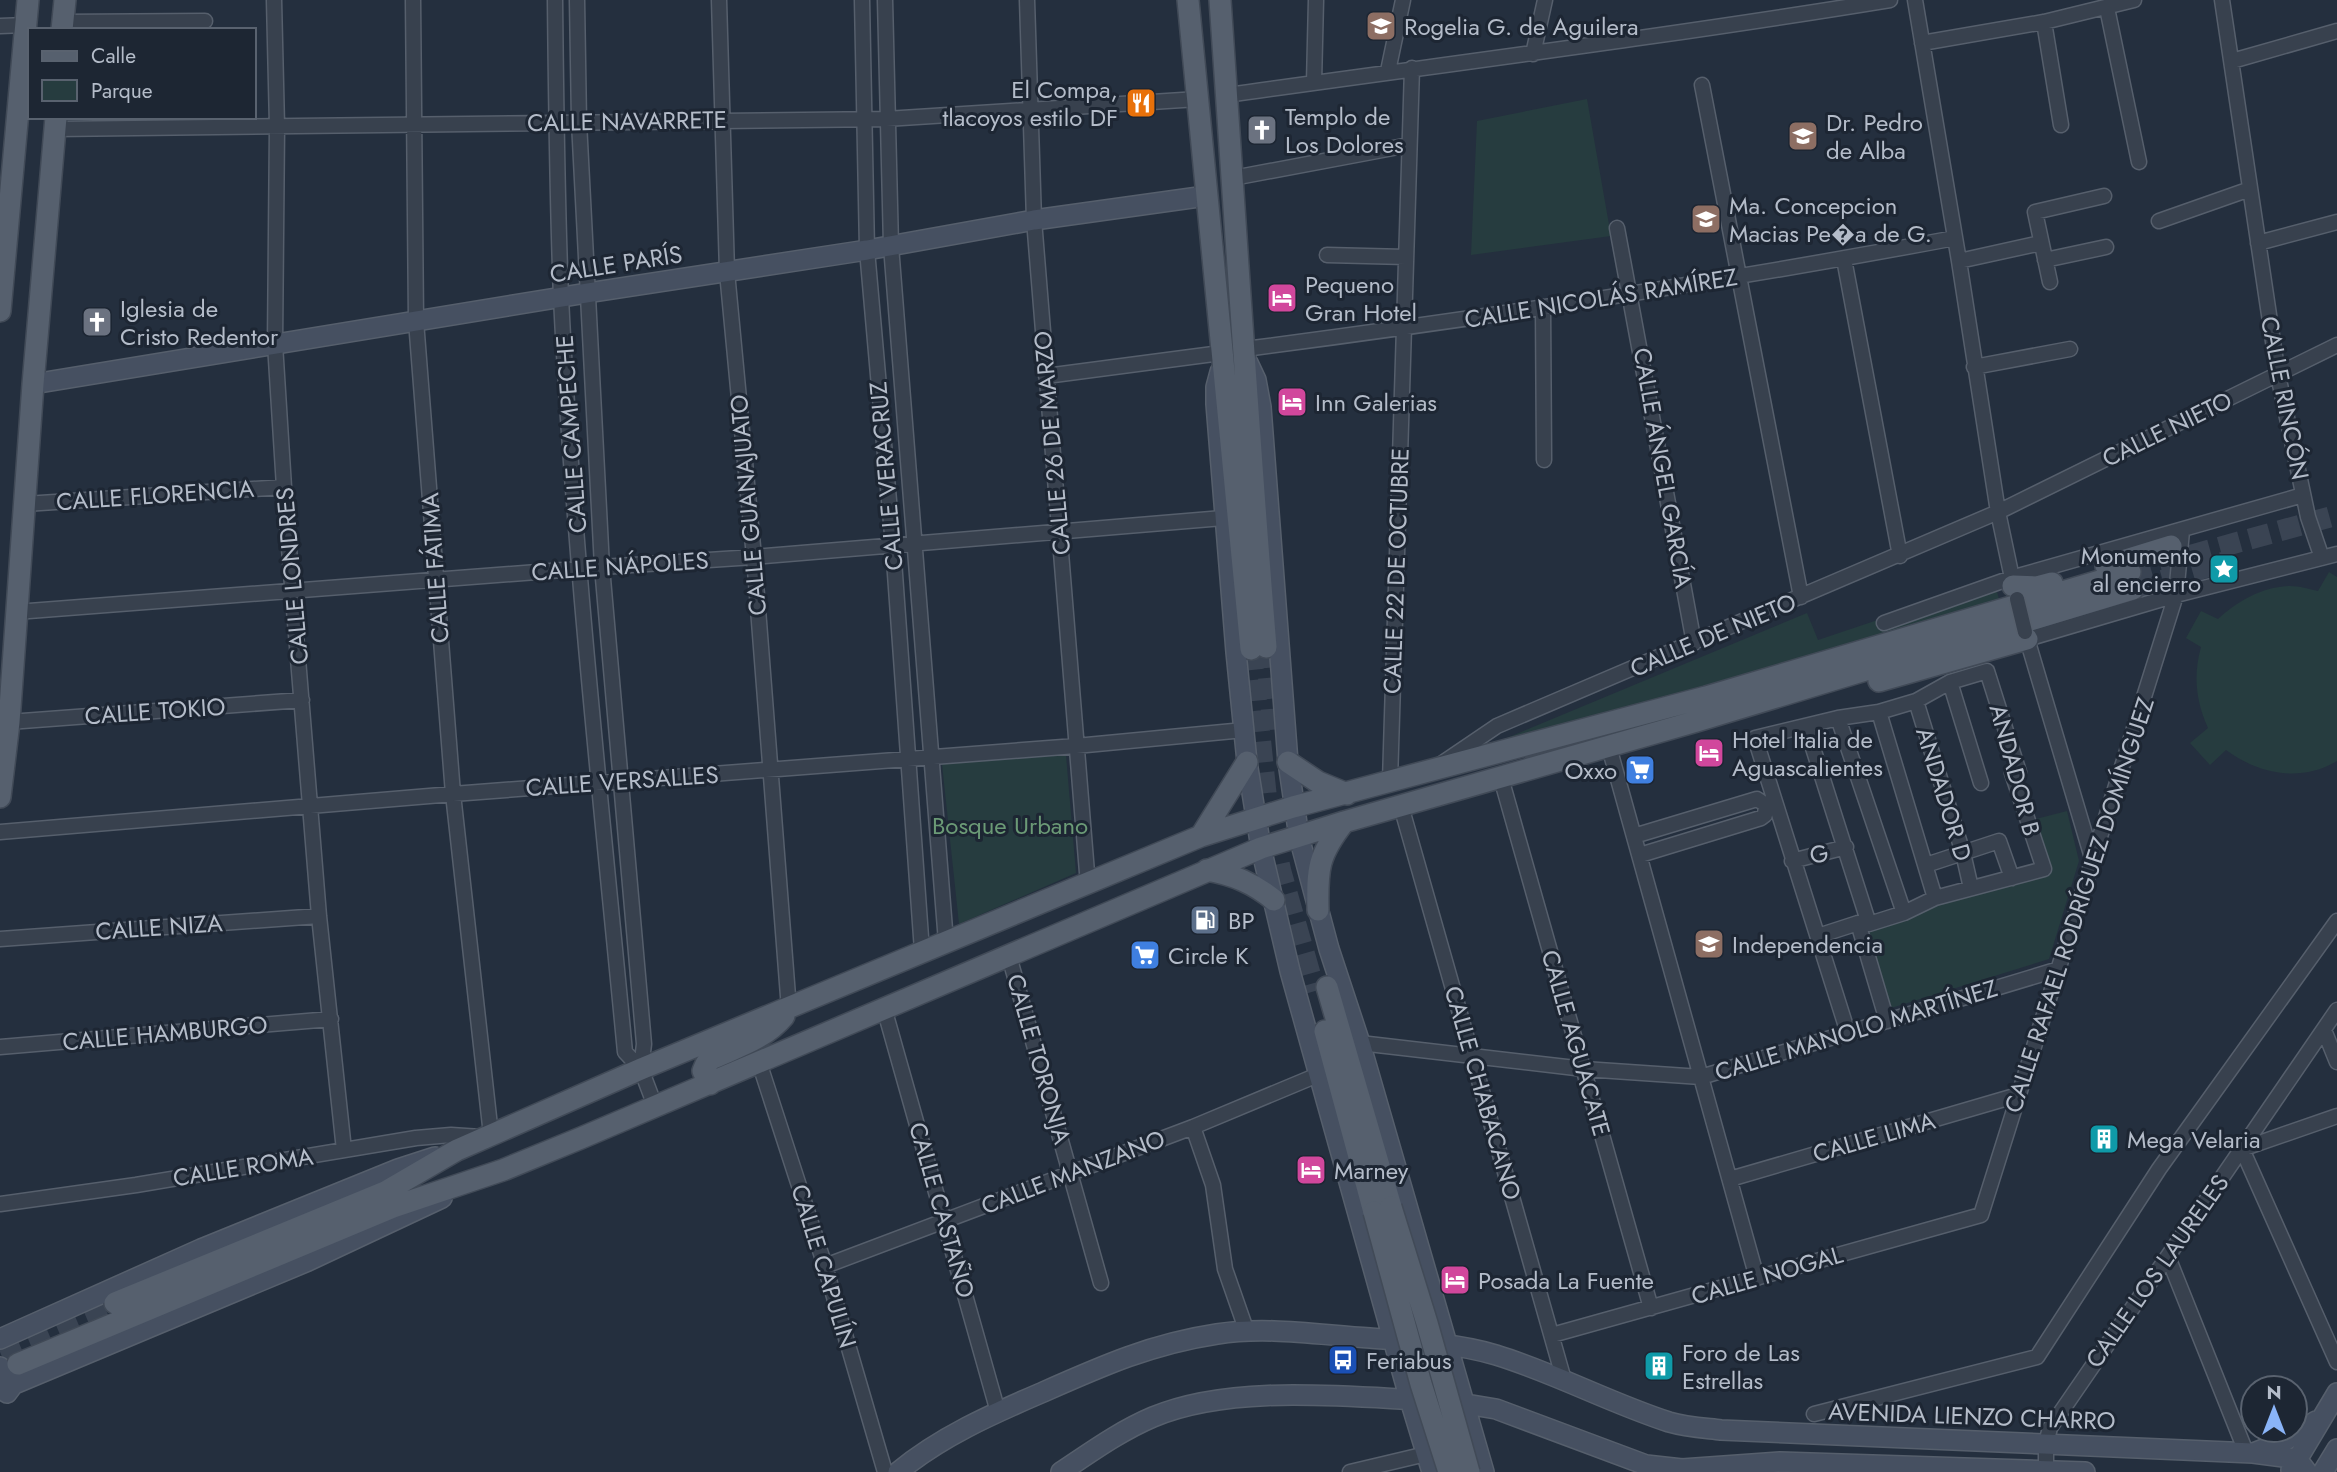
<svg xmlns="http://www.w3.org/2000/svg" width="2337" height="1472" font-family="Jost,sans-serif">
<rect width="100%" height="100%" fill="#242f3e"/>
<path fill="#263c3f" d="M 1587,99 L 1611,236 L 1471,255 L 1477,121 Z
M 2329,572 L 2337,577 L 2337,761 C 2300,783 2259,774 2226,750 L 2210,765 L 2190,743 L 2208,728 C 2196,701 2193,676 2201,647 L 2186,638 L 2201,611 L 2218,619 C 2238,601 2262,587 2290,586 C 2299,586 2309,589 2318,591 Z
M 1994,581 L 2001,606 L 1497,742 L 1807,613 L 1818,640 Z
M 1066,755 L 1076,873 L 959,924 L 942,764 Z
M 2067,811 L 2079,861 L 2049,959 L 1888,1009 L 1863,922 L 2043,869 L 2028,821 Z"/>
<g fill="none" stroke-linecap="round" stroke-linejoin="round">
<path stroke="#3a4453" stroke-width="21" stroke-dasharray="21 10" stroke-linecap="butt" d="M 2130,572 L 2337,515
M 2133,589 L 2231,560
M 1266,647 L 1273,732
M 1251,649 L 1268,812 L 1281,872 L 1315,991
M 0,1352 L 115,1303"/>
<g stroke="#565f6c" stroke-width="17">
<path id="street" d="M 274,0 L 277,126 L 275,344 L 284,487 L 319,916 L 344,1150
M 413,0 L 416,321 L 453,794 L 491,1135
M 555,0 C 556,99 557,198 561,297 C 573,548 601,801 625,1052 L 641,1069 L 655,1106
M 577,0 L 579,122 L 602,567 L 644,1044 L 641,1069
M 719,0 L 727,272 L 754,557 L 789,1009
M 862,0 L 867,250 L 893,546 L 922,951
M 885,0 L 891,246 L 946,942
M 1027,0 L 1034,220 L 1088,885
M 1915,0 L 1959,261 L 1998,512 L 2015,592
M 2222,0 L 2278,375 L 2308,517 L 2322,558
M 2107,8 L 2139,162
M 63,22 L 205,21
M 2044,22 L 2061,125
M 0,26 L 26,25
M 1922,43 L 2044,22 L 2134,0
M 1533,54 L 1545,0
M 2232,61 L 2337,31
M 1388,71 L 1403,0
M 1314,83 L 1316,0
M 1702,85 L 1801,597
M 1227,95 C 1448,64 1669,36 1890,0
M 55,129 L 886,119 L 1198,99
M 1233,178 L 1409,145
M 2159,221 L 2250,189
M 1617,228 L 1694,643
M 2258,243 L 2337,222
M 1327,255 L 1406,257
M 1844,259 L 1900,556
M 2045,260 L 2106,247
M 1959,261 L 2041,243
M 2050,282 L 2035,212 L 2104,196
M 1543,307 L 1544,460
M 1245,349 C 1483,318 1720,282 1955,238
M 1974,367 L 2070,349
M 1046,376 L 1221,353
M 25,504 L 284,487
M 16,612 L 602,567 L 754,557 L 1223,518
M 1884,623 L 2011,578 L 2303,495
M 2025,632 L 2093,861
M 2027,639 L 2176,595 L 2337,554
M 1950,682 L 1981,783
M 1916,701 L 1963,853 L 1971,888
M 1879,712 L 1935,898
M 1838,718 L 1904,913
M 9,722 L 302,700
M 1806,726 L 1869,924
M 1609,747 L 1757,1278
M 1441,764 L 1497,726 L 1998,512 L 2337,345
M 1501,778 L 1651,1308
M 1390,781 L 1412,68
M 1401,806 L 1564,1380
M 0,832 L 453,794 L 1076,746 L 1244,730
M 1634,836 L 1757,799 L 1766,805 L 1765,815 L 1761,818 L 1640,855
M 1792,861 L 1846,847
M 1926,865 L 1999,841 L 2012,878
M 1858,923 L 1887,1021
M 1818,936 L 1858,923 L 1869,924 L 1904,913 L 1935,898 L 2044,869 L 2012,773 L 2019,772 L 1987,671 L 1950,682 L 1916,701 L 1879,712 L 1838,718 L 1755,738 L 1848,1033
M 0,939 L 319,916
M 1009,956 L 1101,1283
M 884,1008 L 998,1412
M 2324,1030 L 2337,1062
M 1360,1043 L 1584,1069 L 1701,1077 L 2059,969
M 0,1047 L 331,1019
M 759,1062 L 825,1266 L 885,1472
M 2337,1116 L 2242,1149 L 2337,1362
M 1193,1127 L 1213,1185 L 1225,1269 L 1247,1332
M 1730,1179 L 2018,1095
M 0,1204 L 136,1185 L 416,1138 L 451,1135 L 481,1137
M 2168,1257 L 2246,1452
M 825,1266 L 1193,1127 L 1320,1074
M 1552,1335 L 1981,1215 L 2176,595 L 2182,531
M 1814,1414 L 2037,1357 L 2159,1169 L 2337,921
M 2046,1470 L 2046,1443 L 2050,1428 L 2337,1010
M 1350,1472 L 1426,1454"/>
</g>
<g stroke="#565f6c" stroke-width="22">
<path id="secondary" d="M 1248,363 L 1256,380 L 1261,407 L 1288,762 L 1299,837 L 1329,949 L 1360,1043 L 1484,1472
M 1220,372 L 1216,387 L 1216,404 L 1236,652 L 1247,762 L 1261,848 L 1290,971 L 1410,1400 L 1432,1472
M 33,384 L 587,293 L 867,250 L 1034,220 L 1206,196
M 0,1339 L 201,1249 L 398,1169 L 435,1157
M 0,1367 L 13,1385 L 7,1393
M 0,1390 L 308,1261 L 442,1198
M 1454,1402 L 1496,1409 L 1646,1465 L 1682,1469 L 1780,1462 L 2085,1472
M 2256,1452 L 2286,1440 L 2316,1421
M 2291,1470 L 2337,1393
M 898,1472 C 940,1437 992,1414 1041,1393 C 1102,1366 1151,1344 1217,1334 C 1267,1326 1320,1335 1370,1338 C 1411,1341 1456,1343 1496,1355 C 1555,1373 1610,1403 1669,1422 C 1686,1427 1704,1428 1721,1430 L 2253,1453 L 2297,1459 L 2307,1472
M 1061,1472 C 1091,1452 1120,1431 1153,1417 C 1229,1385 1339,1396 1420,1400
M 2323,1472 L 2337,1449"/>
</g>
<g stroke="#414a57" stroke-width="24">
<path id="primary" d="M 1188,0 L 1251,649
M 1220,0 C 1235,216 1248,432 1266,647
M 62,30 L 65,0
M 0,311 L 28,0
M 2106,566 L 2171,546
M 2013,586 L 2037,587 L 2052,583
M 1879,681 L 2027,639
M 1288,762 L 1318,782 L 1347,794
M 0,797 L 9,722 L 33,384 L 56,117
M 1201,836 L 1247,762
M 1207,870 C 1234,875 1253,883 1274,900
M 1318,910 C 1317,869 1318,855 1344,822
M 1327,987 L 1391,1207
M 1325,1031 L 1374,1212
M 710,1084 L 703,1071 L 706,1064 L 711,1059 C 737,1047 765,1039 784,1016
M 115,1303 L 385,1192 L 457,1150 L 641,1069 L 1201,836 L 1293,807 L 1706,697 L 2130,572
M 18,1364 L 393,1207 L 503,1170 L 581,1138 L 1261,848 L 1344,822 L 1697,721 L 2133,589"/>
</g>
<use href="#street" stroke="#38414e" stroke-width="14"/>
<use href="#secondary" stroke="#465061" stroke-width="19"/>
<use href="#primary" stroke="#56606e" stroke-width="21"/>
<g stroke="#565f6c" stroke-width="17" stroke-linecap="butt">
<path id="street-bridge" d="M 2017,599 L 2025,632"/>
</g>
<g stroke="#414a57" stroke-width="24" stroke-linecap="butt">
<path id="primary-bridge" d="M 1391,1207 L 1427,1323 L 1469,1472
M 1374,1212 L 1421,1384 L 1449,1472"/>
</g>
<use href="#street-bridge" stroke="#38414e" stroke-width="14"/>
<use href="#primary-bridge" stroke="#56606e" stroke-width="21"/>
</g>
<defs>
<g id="school-square" transform="scale(1.575)"><rect x="-9" y="-9" width="18" height="18" rx="4" fill="#8d6e63" stroke="#1d2633"/><path d="M0-5L7-2L0 1L-7-2ZM-4 1L0 2.5L4 1V4Q0 6-4 4Z" fill="#fff"/></g>
<g id="restaurant-square" transform="scale(1.575)"><rect x="-9" y="-9" width="18" height="18" rx="4" fill="#e8710a" stroke="#1d2633"/><path d="M-5-6h1v4h1v-4h1v4h1v-4h1v5L-1.5 .5V6h-2V.5L-5-1ZM5-6V6H3V1.5H1.5Q1.5-4 5-6Z" fill="#fff"/></g>
<g id="church-square" transform="scale(1.575)"><rect x="-9" y="-9" width="18" height="18" rx="4" fill="#6b7280" stroke="#1d2633"/><path d="M-1.2-6h2.4v3.5h3.3v2.4h-3.3V6h-2.4V-.1h-3.3v-2.4h3.3Z" fill="#fff"/></g>
<g id="hotel-square" transform="scale(1.575)"><rect x="-9" y="-9" width="18" height="18" rx="4" fill="#d1479c" stroke="#1d2633"/><path d="M-6-4.5h1.5V1H6V5H4.5V3h-9V5H-6ZM-4 0a1.8 1.8 0 1 1 3.6 0ZM.5 0V-2.5h3Q6-2.5 6 0Z" fill="#fff"/></g>
<g id="sight-square" transform="scale(1.575)"><rect x="-9" y="-9" width="18" height="18" rx="4" fill="#0f9aa8" stroke="#1d2633"/><path d="M0-6L1.8-2.2L6-1.7L2.9 1.2L3.7 5.4L0 3.3L-3.7 5.4L-2.9 1.2L-6-1.7L-1.8-2.2Z" fill="#fff"/></g>
<g id="supermarket-square" transform="scale(1.575)"><rect x="-9" y="-9" width="18" height="18" rx="4" fill="#3f7fe0" stroke="#1d2633"/><path d="M-6-5.5h2.5l.6 2H6L4.5 2H-2.5L-4.4-4H-6ZM-1.5 3.2a1.3 1.3 0 1 0 .1 0ZM3 3.2a1.3 1.3 0 1 0 .1 0Z" fill="#fff"/></g>
<g id="fuel-square" transform="scale(1.575)"><rect x="-9" y="-9" width="18" height="18" rx="4" fill="#5c6f8a" stroke="#1d2633"/><path d="M-5.5-6h7V0h2V4h1.3V-2.5L3-4.5l.8-.8L6-3V5H2.5V1h-1V6h-7ZM-4.2-4.7v3.2H.2V-4.7Z" fill="#fff"/></g>
<g id="building-square" transform="scale(1.575)"><rect x="-9" y="-9" width="18" height="18" rx="4" fill="#0f9aa8" stroke="#1d2633"/><path d="M-4-6H4V6H1V3H-1V6H-4ZM-2.5-4.3h1.7v1.8h-1.7ZM.8-4.3h1.7v1.8H.8ZM-2.5-1h1.7V.8h-1.7ZM.8-1h1.7V.8H.8Z" fill="#fff"/></g>
<g id="bus-square" transform="scale(1.575)"><rect x="-9" y="-9" width="18" height="18" rx="4" fill="#1a4fb4" stroke="#1d2633"/><path d="M-5-6H5V4H4V6H2V4H-2V6H-4V4H-5ZM-3.5-4V0h7V-4ZM-3.5 1.2v1.5H-2V1.2ZM2 1.2v1.5H3.5V1.2Z" fill="#fff"/></g>
</defs>
<g fill-rule="evenodd">
<use href="#school-square" x="1381" y="26"/>
<use href="#restaurant-square" x="1141" y="103"/>
<use href="#church-square" x="1262" y="130"/>
<use href="#school-square" x="1803" y="136"/>
<use href="#school-square" x="1706" y="219"/>
<use href="#hotel-square" x="1282" y="298"/>
<use href="#church-square" x="97" y="322"/>
<use href="#hotel-square" x="1292" y="402"/>
<use href="#sight-square" x="2224" y="569"/>
<use href="#hotel-square" x="1709" y="753"/>
<use href="#supermarket-square" x="1640" y="770"/>
<use href="#fuel-square" x="1205" y="920"/>
<use href="#school-square" x="1709" y="944"/>
<use href="#supermarket-square" x="1145" y="955"/>
<use href="#building-square" x="2104" y="1139"/>
<use href="#hotel-square" x="1311" y="1170"/>
<use href="#hotel-square" x="1455" y="1280"/>
<use href="#bus-square" x="1343" y="1360"/>
<use href="#building-square" x="1659" y="1366"/>
</g>
<g text-anchor="middle" dominant-baseline="central" stroke-width="6" stroke-linejoin="round" paint-order="stroke">
<g font-size="24" fill="#b4bcc9" stroke="#1d2633" text-anchor="start">
<text x="1404" y="26">Rogelia G. de Aguilera</text>
<text x="1118" y="89" text-anchor="end">El Compa,<tspan x="1118" dy="28">tlacoyos estilo DF</tspan></text>
<text x="1285" y="116">Templo de<tspan x="1285" dy="28">Los Dolores</tspan></text>
<text x="1826" y="122">Dr. Pedro<tspan x="1826" dy="28">de Alba</tspan></text>
<text x="1729" y="205">Ma. Concepcion<tspan x="1729" dy="28">Macias Pe�a de G.</tspan></text>
<text x="1305" y="284">Pequeno<tspan x="1305" dy="28">Gran Hotel</tspan></text>
<text x="120" y="308">Iglesia de<tspan x="120" dy="28">Cristo Redentor</tspan></text>
<text x="1315" y="402">Inn Galerias</text>
<text x="2201" y="555" text-anchor="end">Monumento<tspan x="2201" dy="28">al encierro</tspan></text>
<text x="1732" y="739">Hotel Italia de<tspan x="1732" dy="28">Aguascalientes</tspan></text>
<text x="1617" y="770" text-anchor="end">Oxxo</text>
<text x="1228" y="920">BP</text>
<text x="1732" y="944">Independencia</text>
<text x="1168" y="955">Circle K</text>
<text x="2127" y="1139">Mega Velaria</text>
<text x="1334" y="1170">Marney</text>
<text x="1478" y="1280">Posada La Fuente</text>
<text x="1682" y="1352">Foro de Las<tspan x="1682" dy="28">Estrellas</tspan></text>
<text x="1366" y="1360">Feriabus</text>
</g>
<g font-size="24" fill="#b4bcc9" stroke="#1d2633">
<text transform="translate(627 121) rotate(-1)">CALLE NAVARRETE</text>
<text transform="translate(616 264) rotate(-9)">CALLE PARÍS</text>
<text transform="translate(1601 298) rotate(-9)">CALLE NICOLÁS RAMÍREZ</text>
<text transform="translate(2285 398) rotate(79)">CALLE RINCÓN</text>
<text transform="translate(2167 429) rotate(-26)">CALLE NIETO</text>
<text transform="translate(571 434) rotate(-94)">CALLE CAMPECHE</text>
<text transform="translate(1052 443) rotate(-95)">CALLE 26 DE MARZO</text>
<text transform="translate(1663 468) rotate(80)">CALLE ÁNGEL GARCÍA</text>
<text transform="translate(886 476) rotate(-95)">CALLE VERACRUZ</text>
<text transform="translate(155 495) rotate(-4)">CALLE FLORENCIA</text>
<text transform="translate(748 505) rotate(-95)">CALLE GUANAJUATO</text>
<text transform="translate(620 566) rotate(-4)">CALLE NÁPOLES</text>
<text transform="translate(435 568) rotate(-94)">CALLE FÁTIMA</text>
<text transform="translate(1396 571) rotate(-88)">CALLE 22 DE OCTUBRE</text>
<text transform="translate(292 576) rotate(-95)">CALLE LONDRES</text>
<text transform="translate(1713 635) rotate(-23)">CALLE DE NIETO</text>
<text transform="translate(155 711) rotate(-4)">CALLE TOKIO</text>
<text transform="translate(2015 770) rotate(75)">ANDADOR B</text>
<text transform="translate(622 781) rotate(-4)">CALLE VERSALLES</text>
<text transform="translate(1944 794) rotate(73)">ANDADOR D</text>
<text transform="translate(1819 854) rotate(-15)">G</text>
<text transform="translate(2079 905) rotate(-72)">CALLE RAFAEL RODRÍGUEZ DOMÍNGUEZ</text>
<text transform="translate(159 927) rotate(-4)">CALLE NIZA</text>
<text transform="translate(1856 1030) rotate(-17)">CALLE MANOLO MARTÍNEZ</text>
<text transform="translate(165 1033) rotate(-5)">CALLE HAMBURGO</text>
<text transform="translate(1576 1043) rotate(74)">CALLE AGUACATE</text>
<text transform="translate(1039 1059) rotate(74)">CALLE TORONJA</text>
<text transform="translate(1483 1093) rotate(74)">CALLE CHABACANO</text>
<text transform="translate(1874 1137) rotate(-16)">CALLE LIMA</text>
<text transform="translate(243 1167) rotate(-9)">CALLE ROMA</text>
<text transform="translate(1073 1172) rotate(-21)">CALLE MANZANO</text>
<text transform="translate(942 1210) rotate(74)">CALLE CASTAÑO</text>
<text transform="translate(824 1266) rotate(73)">CALLE CAPULÍN</text>
<text transform="translate(2157 1271) rotate(-55)">CALLE LOS LAURELES</text>
<text transform="translate(1767 1275) rotate(-16)">CALLE NOGAL</text>
<text transform="translate(1972 1416) rotate(2)">AVENIDA LIENZO CHARRO</text>
</g>
<g font-size="24" fill="#6b9a76" stroke="#1d2633">
<text x="1010" y="825">Bosque Urbano</text>
</g>
</g>
<rect x="28" y="28" width="228" height="91" fill="#1d2633" stroke="#59626f" stroke-width="2"/>
<rect x="42" y="51" width="35" height="10" fill="#56606e" stroke="#59626f" stroke-width="2"/>
<text x="91" y="63" font-size="21" fill="#b4bcc9">Calle</text>
<rect x="42" y="80" width="35" height="21" fill="#263c3f" stroke="#59626f" stroke-width="2"/>
<text x="91" y="98" font-size="21" fill="#b4bcc9">Parque</text>
<g transform="translate(2274 1409)"><circle r="33" fill="#1d2633" stroke="#59626f" stroke-width="2"/>
<path d="M0-5L12 26L0 18L-12 26Z" fill="#8ab4f8"/>
<text y="-10" font-size="19" font-weight="bold" text-anchor="middle" fill="#b4bcc9">N</text>
</g>
</svg>
